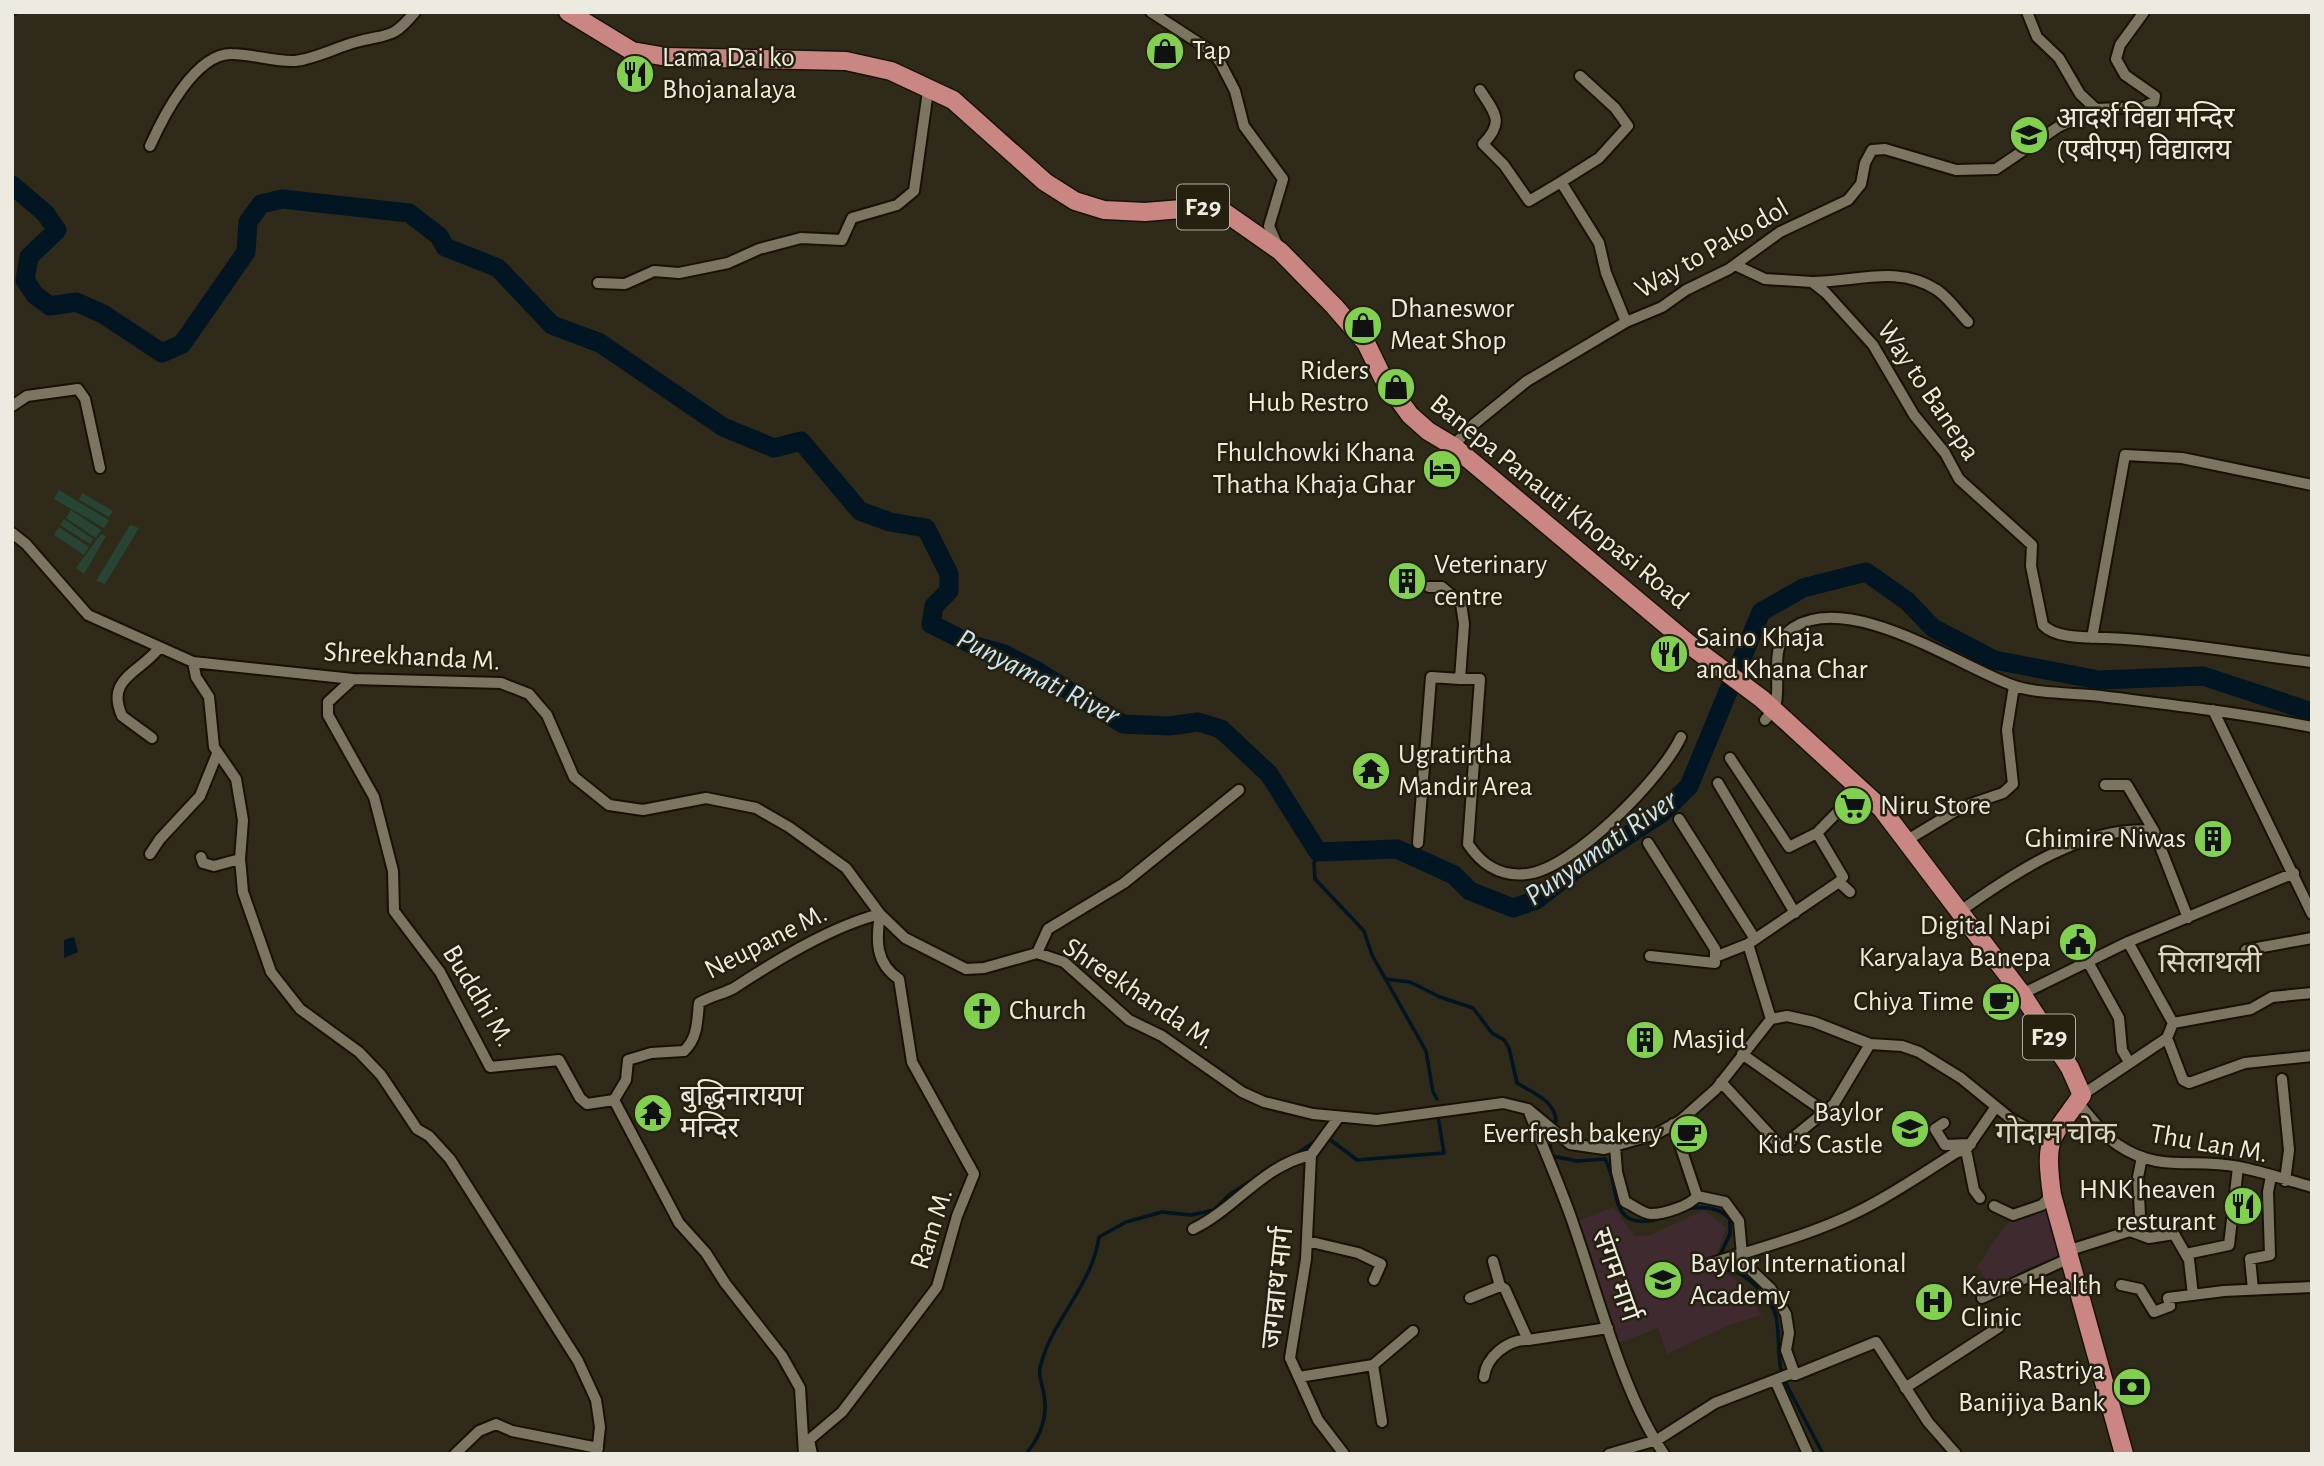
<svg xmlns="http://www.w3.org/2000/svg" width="2324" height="1466" font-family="'Alegreya Sans','Noto Sans Devanagari',sans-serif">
<rect width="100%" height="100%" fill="#2f2a19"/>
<path fill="#3f2b2f" d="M 2044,1205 L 2059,1256 L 2025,1269 L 1995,1291 L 1977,1267 L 2003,1228 L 2015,1218 Z
M 1613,1207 L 1635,1236 L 1648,1236 L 1704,1210 L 1726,1228 L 1718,1251 L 1717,1267 L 1741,1284 L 1762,1315 L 1732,1324 L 1667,1354 L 1658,1328 L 1614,1345 L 1573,1223 Z"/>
<path fill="#274535" d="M 59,490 L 109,520 L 104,528 L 54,499 Z
M 82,493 L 113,511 L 109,517 L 79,500 Z
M 71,510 L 101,530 L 96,538 L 66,518 Z
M 64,519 L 93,539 L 90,544 L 60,525 Z
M 130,525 L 139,528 L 105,584 L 96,581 Z
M 59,527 L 89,547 L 84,555 L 54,535 Z
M 101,534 L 106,536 L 84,574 L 76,568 Z"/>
<path fill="#011522" d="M 74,937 L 78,952 L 64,958 L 64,940 Z"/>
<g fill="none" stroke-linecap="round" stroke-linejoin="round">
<path stroke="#011522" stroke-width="3.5" d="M 12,15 L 19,12
M 1318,852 L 1314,863 L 1315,879 L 1364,931 L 1372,955 L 1426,1051 L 1433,1092 L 1437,1099
M 1385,979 L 1410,982 L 1440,997 L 1473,1008 L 1492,1033 L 1504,1040 L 1509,1048 L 1517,1083 C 1533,1093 1556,1101 1556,1122
M 1548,1134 L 1552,1156 L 1577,1161 L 1605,1159 C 1622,1187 1605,1236 1665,1217
M 1328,1138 L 1357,1160 L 1444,1153 L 1438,1116
M 1295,1155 L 1317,1140
M 1685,1209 C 1701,1206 1719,1206 1730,1219 L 1730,1234 L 1720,1255 L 1725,1270 C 1744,1269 1771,1298 1776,1316 C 1779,1330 1778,1354 1781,1371
M 1785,1382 L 1823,1454
M 1026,1454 C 1040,1437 1048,1417 1044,1395 C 1043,1386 1038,1376 1040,1368 C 1051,1320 1092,1287 1099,1237 L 1126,1222 L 1162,1212 L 1191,1215 L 1214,1210 L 1229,1195 L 1275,1165"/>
<path stroke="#011522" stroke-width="19" d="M 12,185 L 45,213 L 57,230 L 29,257 L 25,280 L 35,295 L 50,306 L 76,302 L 103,314 L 162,353 L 182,344 L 246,252 L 248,222 L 261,204 L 282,199 L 409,213 L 439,236 L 445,247 L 498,268 L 552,325 L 600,343 L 723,427 L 774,448 L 801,441 L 860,511 L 890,522 L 926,528 L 949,574 L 949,591 L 934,606 L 931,624 L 975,646 L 1004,654 L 1037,671 L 1123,724 L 1169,726 L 1198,722 L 1221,729 L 1269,774 L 1318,852 L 1397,849 L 1454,875 L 1470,891 L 1513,908 L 1536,900 L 1579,867 L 1662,813 L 1689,786 L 1761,612 L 1803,588 L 1866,572 L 1907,601 L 1933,628 L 1994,660 L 2099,680 L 2203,676 L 2312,712"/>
<g stroke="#171204" stroke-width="14">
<path id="street" d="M 1151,12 L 1211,51 L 1220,62 L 1235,91 L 1244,126 L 1283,179 L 1269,226 L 1279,249
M 2027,12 L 2037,37 L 2059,58 L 2080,94 L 2096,109
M 1580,76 L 1615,108 L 1628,126 L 1599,158 L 1561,182 L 1599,243 L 1606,273 L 1626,322
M 1480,90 C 1495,113 1505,122 1483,144 L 1504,165 L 1529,201 L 1561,182
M 150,146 C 163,117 195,53 232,54 C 253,54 274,62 295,61 C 315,59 337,47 356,42 C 389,33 392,40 415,12
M 1735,265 L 1765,279 L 1812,282 L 1826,293 L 1873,345 L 1914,415 L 1945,453 L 1959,479 L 2032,545 L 2031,566 L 2043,625 C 2056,639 2088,637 2106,638 C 2175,641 2243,654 2312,662
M 1812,282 C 1855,282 1898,264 1937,290 C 1949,298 1958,312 1968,322
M 598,283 L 625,284 L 654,271 L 679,273 L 728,263 L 759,249 L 801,238 L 842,240 L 852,218 L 897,205 L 914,191 L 928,91
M 12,406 L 27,396 L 78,389 L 85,399 L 100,468
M 1453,446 L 1474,424 L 1527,381 L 1626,322 L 1662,307 L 1686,290 L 1729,269 L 1780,232 L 1848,200 L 1861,184 L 1865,163 L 1872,150 L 1885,149 L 1956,170 L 1996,169 L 2058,127 L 2096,109 L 2143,107 L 2154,102 L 2155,96 L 2125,75 L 2116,59 L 2120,45 L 2144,12
M 12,533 L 26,544 L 88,615 L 193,662 L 353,679 L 501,683 L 529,694 L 547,715 L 574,777 L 609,805 L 643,810 L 706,798 L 756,808 L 789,827 L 846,868 L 880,914 L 905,938 L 966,969 L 984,968 L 1037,953 L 1064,962 L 1129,1020 L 1162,1036 L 1242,1092 L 1264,1102 L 1313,1114 L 1377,1120 L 1503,1103 L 1528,1109 L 1570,1144 L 1604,1149 L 1656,1134 L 1680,1121 L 1716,1089 L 1771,1019 L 1787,1016 L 1814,1022 L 1870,1044 L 1902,1046 L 1919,1052 L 1961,1078 L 2010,1118 L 2034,1132 L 2051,1138
M 1429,587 L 1442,587 L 1461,603 L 1464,624 L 1460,679 L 1480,679 L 1468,844 C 1482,865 1500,877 1527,874 C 1573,869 1662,778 1681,737
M 2092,638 L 2125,455 L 2182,458 L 2312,485
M 193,662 L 196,677 L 209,697 L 214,747 L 236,779 L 243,820 L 240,859 L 243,892 L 271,972 L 300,1009 L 359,1052 L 381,1075 L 417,1129 L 429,1136 L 450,1159 L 578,1361 L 596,1400 L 600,1427 L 597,1454
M 353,679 L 328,702 L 328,715 L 374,797 L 393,871 L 394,911 L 440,972 L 490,1067 L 559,1060 L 580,1098 L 587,1104 L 614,1100 L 679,1223 L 706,1253 L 725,1283 L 782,1356 L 800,1388 L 804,1454
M 2213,710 L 2312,914
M 1765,720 C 1769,715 1775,708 1776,702 C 1781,679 1768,644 1793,628 C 1849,591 1958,665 2012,685 C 2035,694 2076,693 2101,696 C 2172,705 2242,713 2312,727
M 152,738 L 122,716 C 105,678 140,673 159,648
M 1730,758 L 1789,847 L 1817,833
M 1718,783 L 1795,913
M 2105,785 L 2127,785 L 2154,831
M 1679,819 L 1755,939
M 1904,842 L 1962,807 L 2003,793 L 2013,784 L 2007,730 L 2014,686
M 1418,843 L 1431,677 L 1460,679
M 1648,843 L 1715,949 L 1715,963 L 1650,956
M 150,854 L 160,839 L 200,796 L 217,754
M 201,857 L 203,863 L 214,866 L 240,859
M 1839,882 L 1843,877 L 1817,833 L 1861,788
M 1959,912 C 2012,874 2086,824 2154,831 L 2188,918
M 2246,950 L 2312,938
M 1037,953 L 1048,929 L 1124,883 L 1239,790
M 1715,957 L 1748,944
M 2088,962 L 2119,1018 L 2122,1050 L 2129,1062
M 2022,994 L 2128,942 L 2294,873
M 1771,1019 L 1748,944 L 1839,882 L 1850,892
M 2173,1023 L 2251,1009 L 2272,997 L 2312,993
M 2167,1038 L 2183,1080 L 2189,1083 L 2245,1063 L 2312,1056
M 1742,1054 L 1825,1112
M 2282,1079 L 2289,1150 L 2285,1181
M 1721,1082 L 1783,1149 L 1795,1136 L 1834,1104 L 1870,1044
M 2082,1095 L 2167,1038 L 2173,1023 L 2128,942
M 614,1100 L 626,1080 L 628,1060 L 651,1053 L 684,1051 C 698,1038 697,1021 699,1003 C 710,996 723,994 734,988 C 777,960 830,927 880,914 C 876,940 875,963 899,979 L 912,1062 L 974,1174 L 957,1216 L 937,1287 L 842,1412 L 809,1440 L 812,1454
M 2077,1102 C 2090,1115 2102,1135 2118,1145 C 2161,1174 2193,1157 2239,1167 C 2263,1172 2288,1180 2312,1187
M 1529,1112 C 1544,1150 1561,1187 1574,1226 C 1598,1295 1623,1395 1664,1454
M 1944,1123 L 1935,1129 L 1945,1145 L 1971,1144
M 1673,1124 L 1697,1196
M 1615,1146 L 1617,1172 L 1625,1202 C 1633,1205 1643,1214 1651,1214 C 1664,1214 1690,1206 1697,1196
M 1966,1150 L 1974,1190 L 1980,1198
M 1311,1155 L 1306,1259 L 1290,1358 L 1318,1420 L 1344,1454
M 1697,1196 L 1725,1202 L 1739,1221 L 1742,1255
M 1994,1206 L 2013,1215 L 2042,1205 L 2052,1195
M 1193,1229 C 1235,1209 1263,1165 1311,1155 L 1338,1118
M 2141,1235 L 2138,1177 L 2142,1157
M 1307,1241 L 1358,1253 L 1381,1264 L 1374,1280
M 2070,1250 L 2130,1231 L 2149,1238 L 2174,1234 L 2189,1260 L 2193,1295
M 2186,1254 L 2229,1245 L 2238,1167
M 1735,1255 L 1771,1289 L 1786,1314 L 1789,1333 L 1786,1350 L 1795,1375 L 1876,1342 L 1928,1422 L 1956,1454
M 1706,1265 C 1755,1249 1808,1236 1855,1213 C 1891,1196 1923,1173 1957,1152 L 1966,1150 L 1995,1108
M 2121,1285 L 2140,1289 L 2154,1312 L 2170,1306 L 2168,1298 L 2224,1291 L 2312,1287
M 1500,1286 L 1505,1289 L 1528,1340 L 1608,1328
M 2253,1289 L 2250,1259 L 2270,1255 L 2268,1192 L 2271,1176
M 1470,1298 L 1500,1286 L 1493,1261
M 1982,1298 L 2072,1257
M 1373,1365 L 1382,1422
M 1299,1377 L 1373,1365 L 1413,1331
M 1484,1377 C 1486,1357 1508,1339 1528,1340
M 1775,1380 L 1808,1454
M 1905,1388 L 1999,1327
M 455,1454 L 479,1431 L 496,1424 L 512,1431 L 598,1448
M 1609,1454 L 1657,1440 L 1715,1403 L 1790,1374 L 1795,1375"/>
</g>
<g stroke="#171204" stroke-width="21">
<path id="primary" d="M 568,12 L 632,51 L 667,57 L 846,61 L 891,71 L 953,100 L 1045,182 L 1075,201 L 1104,210 L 1145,212 L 1207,207 L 1220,209 L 1280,251 L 1334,306 L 1366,343 L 1383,378 L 1410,415 L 1428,431 L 1453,446 L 1695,649 L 1762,699 L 1881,808 L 2022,994 L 2070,1068 L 2082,1095 C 2050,1141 2044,1136 2052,1195 L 2124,1454"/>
</g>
<use href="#street" stroke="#7b7562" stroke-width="10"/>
<use href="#primary" stroke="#c98682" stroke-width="18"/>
</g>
<defs>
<g id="shop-disc" transform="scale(2.0125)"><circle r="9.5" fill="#82d04f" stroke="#252010"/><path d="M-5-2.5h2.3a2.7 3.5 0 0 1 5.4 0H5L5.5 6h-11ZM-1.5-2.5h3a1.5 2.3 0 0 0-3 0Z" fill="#111"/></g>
<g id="restaurant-disc" transform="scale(2.0125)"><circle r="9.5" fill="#82d04f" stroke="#252010"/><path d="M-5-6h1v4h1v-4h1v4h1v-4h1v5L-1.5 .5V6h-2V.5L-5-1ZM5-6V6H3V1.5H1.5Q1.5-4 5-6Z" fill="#111"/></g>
<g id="school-disc" transform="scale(2.0125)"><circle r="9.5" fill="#82d04f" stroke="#252010"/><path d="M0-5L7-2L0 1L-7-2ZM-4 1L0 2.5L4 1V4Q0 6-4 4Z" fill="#111"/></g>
<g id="hotel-disc" transform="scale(2.0125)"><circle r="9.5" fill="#82d04f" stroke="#252010"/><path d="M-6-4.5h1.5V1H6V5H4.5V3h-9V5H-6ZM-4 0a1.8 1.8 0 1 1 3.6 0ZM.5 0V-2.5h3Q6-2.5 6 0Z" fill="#111"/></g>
<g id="building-disc" transform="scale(2.0125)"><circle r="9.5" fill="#82d04f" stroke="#252010"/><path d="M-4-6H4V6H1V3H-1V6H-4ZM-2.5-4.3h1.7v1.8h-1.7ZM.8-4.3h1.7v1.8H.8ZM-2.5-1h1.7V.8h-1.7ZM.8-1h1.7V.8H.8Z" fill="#111"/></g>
<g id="temple-disc" transform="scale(2.0125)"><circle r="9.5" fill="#82d04f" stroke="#252010"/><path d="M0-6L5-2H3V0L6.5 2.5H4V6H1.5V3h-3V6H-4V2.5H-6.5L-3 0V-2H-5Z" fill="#111"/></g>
<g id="supermarket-disc" transform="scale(2.0125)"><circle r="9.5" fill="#82d04f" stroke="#252010"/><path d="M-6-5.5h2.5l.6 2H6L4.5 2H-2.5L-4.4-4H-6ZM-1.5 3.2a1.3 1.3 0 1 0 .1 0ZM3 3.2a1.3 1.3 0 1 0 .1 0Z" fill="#111"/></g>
<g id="civic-disc" transform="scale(2.0125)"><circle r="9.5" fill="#82d04f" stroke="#252010"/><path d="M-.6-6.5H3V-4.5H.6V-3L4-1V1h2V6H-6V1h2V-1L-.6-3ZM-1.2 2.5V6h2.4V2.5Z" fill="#111"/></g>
<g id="cafe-disc" transform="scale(2.0125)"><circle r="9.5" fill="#82d04f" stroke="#252010"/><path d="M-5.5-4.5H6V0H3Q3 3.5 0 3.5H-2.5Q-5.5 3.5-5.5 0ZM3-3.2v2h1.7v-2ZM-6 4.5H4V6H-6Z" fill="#111"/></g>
<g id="church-disc" transform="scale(2.0125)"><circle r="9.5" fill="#82d04f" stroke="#252010"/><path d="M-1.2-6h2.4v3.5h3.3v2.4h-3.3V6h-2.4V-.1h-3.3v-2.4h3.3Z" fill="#111"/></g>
<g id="hospital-disc" transform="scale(2.0125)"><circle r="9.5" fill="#82d04f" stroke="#252010"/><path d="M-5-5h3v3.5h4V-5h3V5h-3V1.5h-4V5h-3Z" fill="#111"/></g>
<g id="bank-disc" transform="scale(2.0125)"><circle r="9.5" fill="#82d04f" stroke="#252010"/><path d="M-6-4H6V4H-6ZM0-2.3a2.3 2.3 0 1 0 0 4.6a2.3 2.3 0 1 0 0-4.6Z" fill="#111"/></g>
</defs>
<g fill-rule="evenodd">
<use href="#shop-disc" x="1165" y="51"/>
<use href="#restaurant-disc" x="635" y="74"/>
<use href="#school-disc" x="2029" y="135"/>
<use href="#shop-disc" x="1363" y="325"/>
<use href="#shop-disc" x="1396" y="387"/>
<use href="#hotel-disc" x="1442" y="469"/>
<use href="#building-disc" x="1407" y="581"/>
<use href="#restaurant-disc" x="1669" y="654"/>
<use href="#temple-disc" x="1371" y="771"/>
<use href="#supermarket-disc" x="1853" y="806"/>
<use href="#building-disc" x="2213" y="839"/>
<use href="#civic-disc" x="2078" y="942"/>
<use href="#cafe-disc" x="2001" y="1002"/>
<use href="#church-disc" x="982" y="1011"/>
<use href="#building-disc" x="1645" y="1040"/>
<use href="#temple-disc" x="653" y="1113"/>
<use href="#school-disc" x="1910" y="1129"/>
<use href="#cafe-disc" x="1689" y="1134"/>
<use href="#restaurant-disc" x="2243" y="1206"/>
<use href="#school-disc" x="1663" y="1280"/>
<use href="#hospital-disc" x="1934" y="1302"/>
<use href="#bank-disc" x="2132" y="1387"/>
</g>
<g text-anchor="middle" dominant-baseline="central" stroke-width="5" stroke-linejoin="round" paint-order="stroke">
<g fill="#252010" stroke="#b1ada1" stroke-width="2">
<rect x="1177" y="184.5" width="52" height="45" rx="5"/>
<rect x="2023" y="1014.5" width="52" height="45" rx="5"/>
</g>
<g font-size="26" font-weight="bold" fill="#edeadf">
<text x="1203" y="207">F29</text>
<text x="2049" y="1037">F29</text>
</g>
<g font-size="28" fill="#edeadf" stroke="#252010" text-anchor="start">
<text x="1192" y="51">Tap</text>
<text x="662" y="58">Lama Dai ko<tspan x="662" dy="32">Bhojanalaya</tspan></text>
<text x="2056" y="119">आदर्श विद्या मन्दिर<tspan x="2056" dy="32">(एबीएम) विद्यालय</tspan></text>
<text x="1390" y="309">Dhaneswor<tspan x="1390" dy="32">Meat Shop</tspan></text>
<text x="1369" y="371" text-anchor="end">Riders<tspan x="1369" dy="32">Hub Restro</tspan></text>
<text x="1415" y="453" text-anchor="end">Fhulchowki Khana<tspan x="1415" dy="32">Thatha Khaja Ghar</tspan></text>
<text x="1434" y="565">Veterinary<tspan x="1434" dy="32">centre</tspan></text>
<text x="1696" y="638">Saino Khaja<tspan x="1696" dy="32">and Khana Char</tspan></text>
<text x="1398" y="755">Ugratirtha<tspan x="1398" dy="32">Mandir Area</tspan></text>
<text x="1880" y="806">Niru Store</text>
<text x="2186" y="839" text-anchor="end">Ghimire Niwas</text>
<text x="2051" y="926" text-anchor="end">Digital Napi<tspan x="2051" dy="32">Karyalaya Banepa</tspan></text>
<text x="1974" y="1002" text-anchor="end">Chiya Time</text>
<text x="1009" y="1011">Church</text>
<text x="1672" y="1040">Masjid</text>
<text x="680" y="1097">बुद्धिनारायण<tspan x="680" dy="32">मन्दिर</tspan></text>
<text x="1883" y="1113" text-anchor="end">Baylor<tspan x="1883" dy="32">Kid'S Castle</tspan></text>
<text x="1662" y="1134" text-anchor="end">Everfresh bakery</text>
<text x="2216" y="1190" text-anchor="end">HNK heaven<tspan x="2216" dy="32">resturant</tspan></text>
<text x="1690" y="1264">Baylor International<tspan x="1690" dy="32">Academy</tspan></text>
<text x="1961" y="1286">Kavre Health<tspan x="1961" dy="32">Clinic</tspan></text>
<text x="2105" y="1371" text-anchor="end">Rastriya<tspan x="2105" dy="32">Banijiya Bank</tspan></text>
</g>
<g font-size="28" fill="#edeadf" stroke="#252010">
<text transform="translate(1712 249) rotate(-30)">Way to Pako dol</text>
<text transform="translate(1928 391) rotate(56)">Way to Banepa</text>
<text transform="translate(1559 502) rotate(39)">Banepa Panauti Khopasi Road</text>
<text transform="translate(412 657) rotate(3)">Shreekhanda M.</text>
<text transform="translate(766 942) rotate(-27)">Neupane M.</text>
<text transform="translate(1139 994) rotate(34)">Shreekhanda M.</text>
<text transform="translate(478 996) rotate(59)">Buddhi M.</text>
<text transform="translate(2209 1144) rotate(10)">Thu Lan M.</text>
<text transform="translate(932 1229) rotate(-72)">Ram M.</text>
<text transform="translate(1615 1275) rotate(71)">संगम मार्ग</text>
<text transform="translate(1278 1288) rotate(-84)">जगन्नाथ मार्ग</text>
</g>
<g font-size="30" font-style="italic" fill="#c8e4f5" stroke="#252010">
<text transform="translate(1038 677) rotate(27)">Punyamati River</text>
<text transform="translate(1601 848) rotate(-35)">Punyamati River</text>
</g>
<g font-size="30" fill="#dbd5c0" stroke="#252010">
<text x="2210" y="963">सिलाथली</text>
<text x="2056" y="1134">गाेदाम चाेक</text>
</g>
</g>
<rect width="2324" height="1466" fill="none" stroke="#edeadf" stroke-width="28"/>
</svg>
